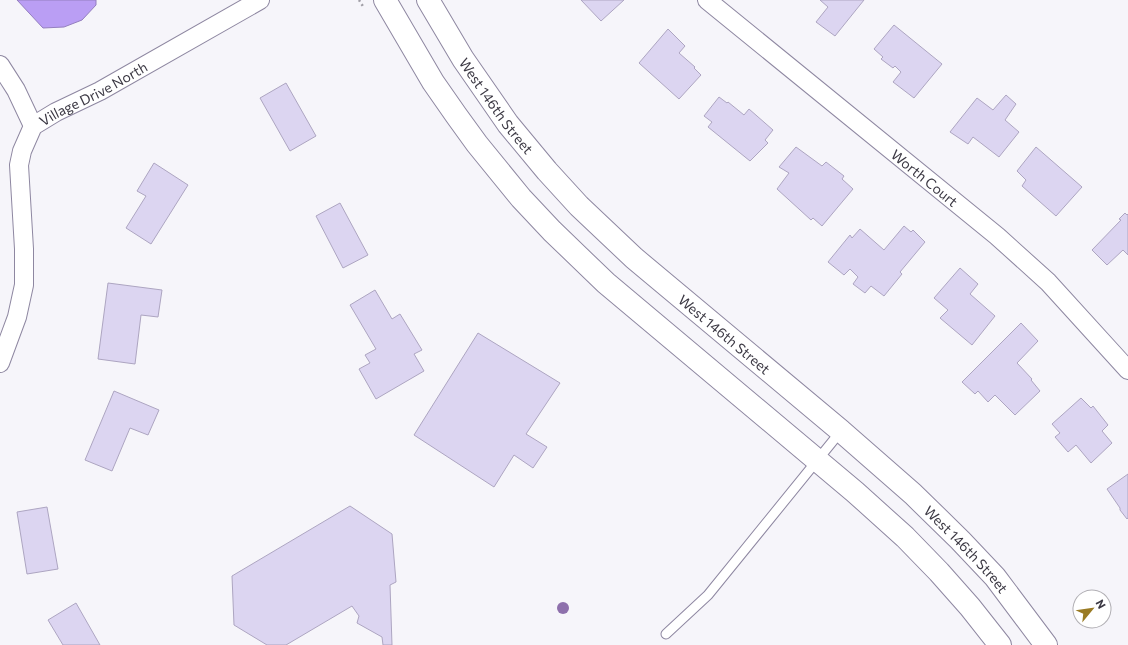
<svg xmlns="http://www.w3.org/2000/svg" width="1128" height="645" font-family="Commissioner,sans-serif">
<rect width="100%" height="100%" fill="#f6f5fa"/>
<path fill="#ba9ef4" stroke="#947fbf" d="M 17,0 L 96,0 L 96,5 L 82,20 L 64,27 L 43,28 Z"/>
<path fill="#dcd5f1" stroke="#ada5c1" d="M 581,0 L 624,0 L 601,21 Z
M 820,0 L 864,0 L 835,36 L 816,22 L 828,7 Z
M 894,25 L 942,64 L 914,98 L 893,82 L 901,72 L 895,66 L 893,68 L 881,59 L 883,57 L 874,49 Z
M 668,29 L 685,46 L 679,53 L 695,67 L 694,68 L 701,75 L 679,99 L 639,63 Z
M 286,83 L 316,136 L 290,151 L 260,98 Z
M 1006,95 L 1016,104 L 1005,120 L 1019,132 L 999,157 L 973,137 L 968,144 L 950,132 L 977,98 L 993,110 Z
M 719,97 L 727,103 L 728,102 L 744,115 L 749,109 L 773,130 L 765,140 L 768,143 L 750,161 L 708,127 L 712,122 L 704,116 Z
M 796,147 L 822,166 L 826,162 L 844,176 L 842,179 L 853,189 L 822,226 L 813,218 L 811,220 L 777,189 L 789,173 L 779,167 Z
M 1036,147 L 1082,187 L 1056,216 L 1022,186 L 1026,180 L 1017,171 Z
M 154,163 L 188,185 L 151,244 L 126,228 L 146,196 L 137,191 Z
M 340,203 L 368,255 L 343,268 L 316,216 Z
M 1125,213 L 1127,215 L 1128,214 L 1128,255 L 1123,250 L 1107,265 L 1092,250 L 1121,220 L 1119,219 Z
M 904,226 L 911,232 L 913,230 L 925,242 L 900,272 L 902,274 L 884,296 L 871,286 L 865,293 L 853,284 L 858,277 L 850,269 L 844,275 L 828,262 L 850,235 L 852,238 L 860,229 L 884,250 Z
M 960,268 L 978,284 L 970,294 L 995,316 L 972,345 L 940,318 L 948,310 L 934,298 Z
M 108,283 L 162,290 L 158,317 L 141,315 L 135,364 L 98,359 Z
M 375,290 L 392,319 L 400,314 L 422,350 L 414,354 L 424,371 L 376,399 L 359,369 L 370,363 L 365,355 L 376,349 L 350,305 Z
M 1021,323 L 1038,341 L 1017,363 L 1032,379 L 1031,380 L 1040,391 L 1015,415 L 995,395 L 988,402 L 978,391 L 975,394 L 962,382 Z
M 478,333 L 560,383 L 526,434 L 547,447 L 533,468 L 514,455 L 494,487 L 414,435 Z
M 114,391 L 159,410 L 148,435 L 130,428 L 112,471 L 85,460 Z
M 1081,398 L 1091,408 L 1093,406 L 1108,425 L 1102,431 L 1112,443 L 1091,463 L 1076,445 L 1068,452 L 1055,437 L 1060,433 L 1052,424 Z
M 1128,474 L 1128,518 L 1127,519 L 1120,510 L 1120,508 L 1107,489 Z
M 350,506 L 392,534 L 396,582 L 390,585 L 392,645 L 383,645 L 382,637 L 357,623 L 359,616 L 352,606 L 286,645 L 267,645 L 234,625 L 232,576 Z
M 47,507 L 58,569 L 27,574 L 17,512 Z
M 76,603 L 100,645 L 63,645 L 48,620 Z"/>
<g fill="none" stroke-linecap="round" stroke-linejoin="round">
<g stroke="#8e87a1" stroke-width="11">
<path id="lane" d="M 666,634 L 708,595 L 841,431"/>
</g>
<g stroke="#8e87a1" stroke-width="20">
<g id="street">
<path id="s1" d="M 707,0 L 997,236 L 1048,282 L 1128,370"/>
<path d="M 0,65 L 16,90 L 33,126"/>
<path id="s2" d="M 0,363 L 17,317 L 24,285 L 24,249 L 19,165 L 22,151 L 33,126 L 56,112 L 100,91 L 260,0"/>
</g>
</g>
<g stroke="#8e87a1" stroke-width="24">
<g id="primary">
<path d="M 385,0 L 433,82 L 456,115 L 477,144 L 521,198 L 552,231 L 606,283 L 855,492 L 905,537 L 939,572 L 970,607 L 1000,645"/>
<path id="s3" d="M 428,0 L 463,59 L 508,124 L 547,171 L 579,206 L 634,258 L 841,431 L 913,494 L 960,540 L 995,577 L 1046,645"/>
</g>
</g>
<path stroke="#a19fa7" stroke-width="2.5" stroke-dasharray="2 3" stroke-linecap="butt" d="M 359,0 L 364,8"/>
<use href="#lane" stroke="#fff" stroke-width="9"/>
<use href="#street" stroke="#fff" stroke-width="18"/>
<use href="#primary" stroke="#fff" stroke-width="22"/>
</g>
<circle fill="#8e70ac" cx="563" cy="608" r="6"/>
<g text-anchor="middle" dominant-baseline="central" stroke-width="3" stroke-linejoin="round" paint-order="stroke">
<g font-size="14" fill="#3b3843" stroke="#fff">
<text stroke="none"><textPath href="#s2" startOffset="312">Village Drive North</textPath></text>
<text stroke="none"><textPath href="#s3" startOffset="126">West 146th Street</textPath></text>
<text stroke="none"><textPath href="#s1" startOffset="281">Worth Court</textPath></text>
<text stroke="none"><textPath href="#s3" startOffset="450">West 146th Street</textPath></text>
<text stroke="none"><textPath href="#s3" startOffset="774">West 146th Street</textPath></text>
</g>
</g>
<g transform="translate(1092 609) rotate(61)"><circle r="19" fill="#ffffff" stroke="#b1afb4"/>
<path d="M0-3L7 15L0 10L-7 15Z" fill="#9a7b24"/>
<text y="-6" font-size="11" font-weight="bold" text-anchor="middle" fill="#3b3843">N</text>
</g>
</svg>
